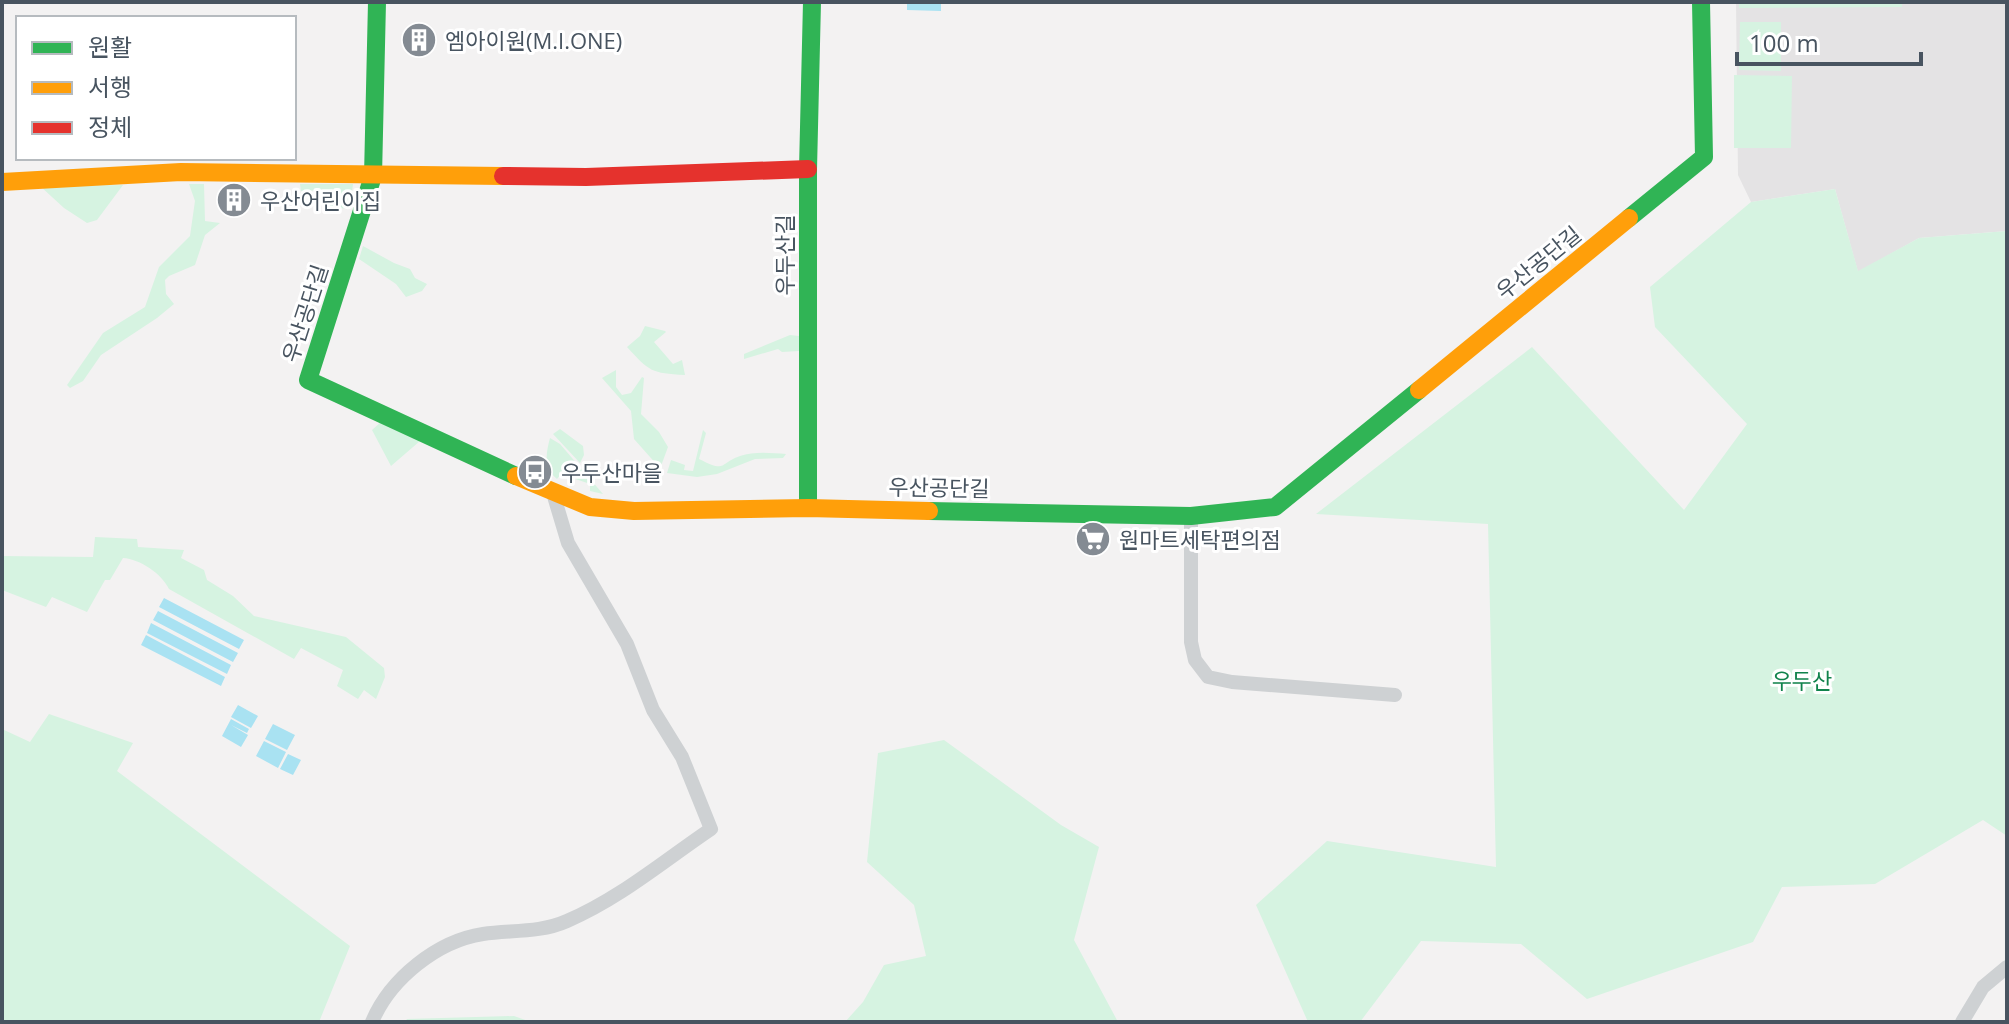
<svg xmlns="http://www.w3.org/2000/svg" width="2009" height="1024" font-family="'Open Sans','Noto Sans KR',sans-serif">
<rect width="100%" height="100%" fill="#f3f2f2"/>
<path fill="#e4e3e4" d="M 1736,2 L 2007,2 L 2007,231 L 1919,238 L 1858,272 L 1835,189 L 1751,202 L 1738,175 Z"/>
<path fill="#d6f3e1" d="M 1739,2 L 1902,2 L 1902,7 L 1739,8 Z
M 1740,22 L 1781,22 L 1781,71 L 1739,70 Z
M 1734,75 L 1792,76 L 1791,148 L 1734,148 Z
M 189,184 L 204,184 L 205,221 L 220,223 L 205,235 L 195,265 L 169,276 L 165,280 L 166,294 L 174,304 L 157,318 L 101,355 L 83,381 L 70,388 L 67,385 L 103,333 L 145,307 L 159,267 L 190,236 L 195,201 Z
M 300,184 L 353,184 L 350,208 L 327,209 L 326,190 L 301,191 Z
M 123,185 L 97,220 L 87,223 L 64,208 L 40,186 Z
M 1835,189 L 1858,271 L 1919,238 L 2007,231 L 2007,836 L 1983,820 L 1875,884 L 1782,887 L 1753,942 L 1587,999 L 1521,944 L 1421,941 L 1360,1022 L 1308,1022 L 1256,905 L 1327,841 L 1496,867 L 1488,524 L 1316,514 L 1532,347 L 1684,510 L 1747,424 L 1655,327 L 1650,287 L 1751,202 Z
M 363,246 L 394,263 L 410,269 L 415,278 L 427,284 L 422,291 L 406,297 L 396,284 L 359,259 Z
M 645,326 L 665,331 L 666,332 L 654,342 L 673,364 L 682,360 L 685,375 C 651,373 650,372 627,347 L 640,336 Z
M 790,335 L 799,336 L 799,351 L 782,352 L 778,349 L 744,359 L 744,354 Z
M 616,370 L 616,387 L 622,395 L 631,393 L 642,377 L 644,378 L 641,414 L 659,432 L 668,447 L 661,466 L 658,466 L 634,439 L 631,411 L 602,378 Z
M 382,421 L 420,441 L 391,466 L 372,430 Z
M 560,429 L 583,446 L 584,455 L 580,463 L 553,434 Z
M 703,430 L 706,433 L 699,459 C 727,473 718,464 740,456 C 754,451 772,453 786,454 L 783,458 L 755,459 L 717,474 L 697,477 L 667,473 L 671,460 L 685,465 L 684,470 L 693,471 Z
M 550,438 L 560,444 L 603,494 L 590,491 L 590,484 L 561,474 L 557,479 C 543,468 546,453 550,438 Z
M 95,537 L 137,539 L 138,547 L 184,550 L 181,558 L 204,570 L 207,580 L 233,596 L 254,616 L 346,637 L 384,668 L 385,677 L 376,699 L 364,690 L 358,699 L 337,686 L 343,670 L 301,648 L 294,659 L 169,589 C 162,574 140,559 123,558 L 110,580 L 105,580 L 87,612 L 52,597 L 46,607 L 2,590 L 2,556 L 93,557 Z
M 49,714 L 133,743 L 117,771 L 350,946 L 319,1022 L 2,1022 L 2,729 L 30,742 Z
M 944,740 L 1061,825 L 1099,847 L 1074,940 L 1118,1022 L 845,1022 L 863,1002 L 884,965 L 926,956 L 914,905 L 867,862 L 878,753 Z
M 514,1016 L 531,1022 L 405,1022 L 407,1019 Z"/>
<path fill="#a9e2f2" d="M 907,2 L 941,2 L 941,11 L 907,10 Z
M 164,598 L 244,640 L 239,649 L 159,607 Z
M 158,611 L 238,653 L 233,662 L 153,620 Z
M 151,623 L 231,665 L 227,674 L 147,633 Z
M 146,635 L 225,677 L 221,686 L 141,645 Z
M 238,705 L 258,716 L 251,728 L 231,717 Z
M 231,719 L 249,729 L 247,733 L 231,725 L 248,735 L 241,747 L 222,736 Z
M 273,724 L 295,735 L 287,750 L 265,739 Z
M 264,741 L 286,752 L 278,768 L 256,756 Z
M 288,754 L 301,760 L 293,775 L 280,769 Z"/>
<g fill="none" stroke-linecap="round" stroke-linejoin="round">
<path stroke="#ced1d3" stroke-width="14" d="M 1191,516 L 1191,642 L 1195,660 L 1208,677 L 1232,682 L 1395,695
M 372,1022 C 390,979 437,941 483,934 C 511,930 540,933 567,921 C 619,899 665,860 711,829 L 682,757 L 653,710 L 627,644 L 568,543 L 553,493
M 1962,1022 L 1983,987 L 2007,967"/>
<path stroke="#30b455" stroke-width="18" d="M 377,2 L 373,176 L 308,380 L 516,476
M 1629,218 L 1704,157 L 1701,2
M 808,508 L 808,169 L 812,2
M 929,511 L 1191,516 L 1275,507 L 1419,390"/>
<path stroke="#ff9f0a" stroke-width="18" d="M 2,182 L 181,172 L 503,176
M 1419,390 L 1629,218
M 516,476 L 590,507 L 634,511 L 808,508 L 929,511"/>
<path stroke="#e5322d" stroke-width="18" d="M 503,176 L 586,177 L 808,169"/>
</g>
<defs>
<g id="building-disc" transform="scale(1.8)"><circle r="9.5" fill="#848b93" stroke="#fff"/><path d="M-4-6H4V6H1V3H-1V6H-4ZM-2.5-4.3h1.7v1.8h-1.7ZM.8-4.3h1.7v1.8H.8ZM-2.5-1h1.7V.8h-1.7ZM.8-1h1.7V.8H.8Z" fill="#fff"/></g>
<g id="bus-disc" transform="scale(1.8)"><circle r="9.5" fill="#848b93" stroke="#fff"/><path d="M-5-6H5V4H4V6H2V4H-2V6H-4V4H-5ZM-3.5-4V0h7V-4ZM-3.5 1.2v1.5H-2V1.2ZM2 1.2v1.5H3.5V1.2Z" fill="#fff"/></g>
<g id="supermarket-disc" transform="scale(1.8)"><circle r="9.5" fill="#848b93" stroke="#fff"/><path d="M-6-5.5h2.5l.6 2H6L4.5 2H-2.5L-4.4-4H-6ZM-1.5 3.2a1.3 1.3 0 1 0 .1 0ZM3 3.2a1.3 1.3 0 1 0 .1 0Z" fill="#fff"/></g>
</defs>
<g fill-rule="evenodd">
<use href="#building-disc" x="419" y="40"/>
<use href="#building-disc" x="234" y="200"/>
<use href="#bus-disc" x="535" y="472"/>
<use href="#supermarket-disc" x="1093" y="539"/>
</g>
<g text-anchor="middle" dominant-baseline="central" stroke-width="6" stroke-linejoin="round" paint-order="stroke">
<g font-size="22" fill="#485460" stroke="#fff" text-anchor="start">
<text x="445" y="40">엠아이원(M.I.ONE)</text>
<text x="260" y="200">우산어린이집</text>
<text x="561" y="472">우두산마을</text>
<text x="1119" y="539">원마트세탁편의점</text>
</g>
<g font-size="22" fill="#485460" stroke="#fff">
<text transform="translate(784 255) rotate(-90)">우두산길</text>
<text transform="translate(1538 262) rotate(-39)">우산공단길</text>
<text transform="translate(304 313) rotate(-72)">우산공단길</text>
<text transform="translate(939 487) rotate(1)">우산공단길</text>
</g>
<g font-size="22" fill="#11834c" stroke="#fff">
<text x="1802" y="680">우두산</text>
</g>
</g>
<rect width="2009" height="1024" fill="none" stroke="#485460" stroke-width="8"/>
<rect x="16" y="16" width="280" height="144" fill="#ffffff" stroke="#b6bbbf" stroke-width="2"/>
<rect x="32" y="42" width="40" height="12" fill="#30b455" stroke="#b6bbbf" stroke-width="2"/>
<text x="88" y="56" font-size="24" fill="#485460">원활</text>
<rect x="32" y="82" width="40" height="12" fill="#ff9f0a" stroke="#b6bbbf" stroke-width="2"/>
<text x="88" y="96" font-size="24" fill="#485460">서행</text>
<rect x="32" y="122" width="40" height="12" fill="#e5322d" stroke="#b6bbbf" stroke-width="2"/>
<text x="88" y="136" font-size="24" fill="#485460">정체</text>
<path d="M1737 52v12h184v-12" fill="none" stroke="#485460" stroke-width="4"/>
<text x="1749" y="52" font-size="24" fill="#485460" stroke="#ffffff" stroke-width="6" paint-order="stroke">100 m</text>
</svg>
